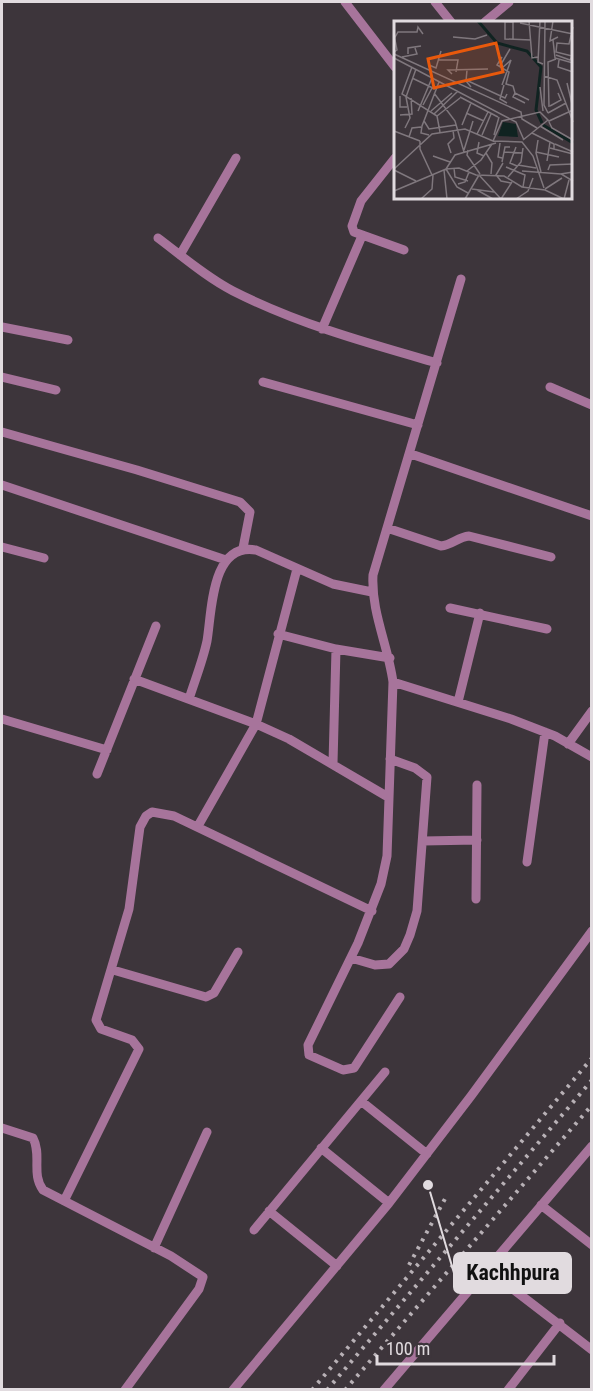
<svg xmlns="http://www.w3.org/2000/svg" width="593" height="1391" font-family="'Roboto Condensed',sans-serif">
<rect width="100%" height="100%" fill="#3d353b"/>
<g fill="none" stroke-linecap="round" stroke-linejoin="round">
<path stroke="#a7749b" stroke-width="9" d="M 345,2 L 395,67
M 435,2 L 451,22
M 485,22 L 509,2
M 395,158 L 361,201 L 352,226 L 354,232 L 404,250
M 158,238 C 182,256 206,277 233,291 C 298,324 367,343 437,363
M 180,255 L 236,158
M 2,327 L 68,340
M 322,329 L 362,236
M 2,377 L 56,390
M 263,382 L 418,425
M 550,387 L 592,405
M 2,432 L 137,470 L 240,502 L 250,512 L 243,548
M 411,454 L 592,516
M 2,485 L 226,560
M 387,528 L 441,546 C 452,545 458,537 469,536 L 551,557
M 2,547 L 44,558
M 450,608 L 547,629
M 278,634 L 336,649 L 390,658
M 134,679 L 256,724 L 289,739 L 388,797
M 393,682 L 511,719 L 555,736 L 592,757
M 189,699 C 195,680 203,660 207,641 C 212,611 211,542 256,550 L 333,584 L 372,592
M 458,702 L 480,613
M 2,719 L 107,750
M 568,744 L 592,711
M 333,763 L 336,649
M 97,774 L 156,626
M 198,826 L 256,724 L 297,569
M 423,841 L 477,840
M 527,862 L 545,732
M 476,899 L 477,785
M 351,958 L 375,965 L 389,964 L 404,949 L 410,935 L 417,911 L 427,777 L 415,768 L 390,759
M 113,970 L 206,997 L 214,993 L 238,952
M 400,997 L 354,1068 L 343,1070 L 309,1055 L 308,1045 L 358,943 L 381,884 L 387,856 L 393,682 C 388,645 371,612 373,575 L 461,279
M 361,1101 L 427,1154
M 2,1128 L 33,1138 C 42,1155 31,1174 43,1190 L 171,1256 L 203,1277 L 199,1289 L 125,1390
M 321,1148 L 389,1203
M 64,1201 L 139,1049 L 132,1040 L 101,1029 L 96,1020 L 129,909 L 140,827 L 146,816 L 152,812 L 174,816 L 372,911
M 541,1205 L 592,1245
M 269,1211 L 337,1266
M 254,1230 L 385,1072
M 154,1248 L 207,1132
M 487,1269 L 592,1350
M 233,1390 L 389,1203 L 471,1096 L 592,931
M 384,1390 L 592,1146
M 508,1390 L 560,1323"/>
<path stroke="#b8b1b6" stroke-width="4" stroke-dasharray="3 6" stroke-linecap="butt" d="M 409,1265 L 446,1197
M 312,1390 L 592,1058
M 327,1390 L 592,1080
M 345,1390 L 592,1105"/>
</g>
<g transform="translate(394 21)">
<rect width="178" height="178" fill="#3d353b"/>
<path d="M 109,101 L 122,103 L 124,116 L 104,115 Z" fill="#102321"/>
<path fill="none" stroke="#102321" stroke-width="3" d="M 84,0 L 103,22 L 133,30 L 147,46 L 142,89 L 148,102M 149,104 L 179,122"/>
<path fill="none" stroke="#7f777d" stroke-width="1.5" d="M 103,0 L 119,1 L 119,19M 135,0 L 138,37 L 144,36M 146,0 L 144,41 L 149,43M 151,0 L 150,84 L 154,92M 159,0 L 156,20 L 164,16M 111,1 L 111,18 L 137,19M 126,2 L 179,13M 0,14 L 3,29 L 0,31M 59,16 L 81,18 L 93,14M 0,18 L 4,11 L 23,11 L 24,6 L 29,13M 159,19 L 161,37 L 179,42M 0,33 L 127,91 L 128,98 L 143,107M 14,33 L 14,27 L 27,25M 162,34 L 176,39 L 178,35M 178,35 L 162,31 L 163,22 L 175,23 L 179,6M 8,36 L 23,33 L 21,27M 108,36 L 103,44 L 115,51 L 112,63 L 119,65 L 121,72M 0,37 L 122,101 L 130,119M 44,39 L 64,39 L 62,51M 165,39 L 164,46 L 179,51M 35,44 L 42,47 L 47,30M 106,45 L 116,28M 18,46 L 8,73 L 43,95 L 46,111M 108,47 L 117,39 L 108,64M 73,49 L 72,60 L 77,66M 58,53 L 54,49 L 94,48M 150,55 L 163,59 L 179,101M 18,57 L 41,68M 72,59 L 111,77 L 113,73M 173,62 L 178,83M 110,64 L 106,78 L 113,82M 146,66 L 149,90M 40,72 L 61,100 L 70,131M 6,75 L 6,86 L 13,86M 66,76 L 104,96M 131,82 L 119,76 L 121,72 L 135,79M 29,84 L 38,67M 156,85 L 167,79 L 164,72M 155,86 L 154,41 L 162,38M 24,90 L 38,57M 37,90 L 58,72M 72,92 L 90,100M 154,92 L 172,82M 40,93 L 64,70M 6,94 L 18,93 L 17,77M 43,95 L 66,77M 30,100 L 35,108 L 62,104M 155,101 L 158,107 L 179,119M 68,104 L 77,82M 146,105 L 169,119M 11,107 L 16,97 L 12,76 L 22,48M 0,110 L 26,120M 138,112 L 160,123 L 160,128M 83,113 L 94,91M 35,114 L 27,112 L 28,105 L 45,61M 88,114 L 97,93M 100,114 L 105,96M 15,116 L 18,107 L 27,106M 129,119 L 154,99M 144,119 L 142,132 L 147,151M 26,120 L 26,128 L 38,154M 99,120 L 128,121 L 139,135 L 150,167M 85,121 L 83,132 L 90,135M 106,122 L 104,136 L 108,137M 161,123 L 179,131M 122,126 L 116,142 L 123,145M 156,127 L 179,133M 70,129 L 79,100M 74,129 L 73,134 L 86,153M 110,131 L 129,132M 142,131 L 165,136M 57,132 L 54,123 L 60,117 L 59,109M 92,132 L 98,142 L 97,153M 39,135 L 56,141M 153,140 L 156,121M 108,141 L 111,126 L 116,126M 109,142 L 102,154 L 107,160 L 117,162M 124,144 L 142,147M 112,146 L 131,154 L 129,166M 60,147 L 61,156 L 74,160M 0,148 L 38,113 L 71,108 L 99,120 L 108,100 L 146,91 L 155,100 L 179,89M 52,148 L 61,134 L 102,122M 52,148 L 63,166 L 74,172M 0,149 L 22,160M 50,149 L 53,178M 154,149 L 156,144 L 179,143M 73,150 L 87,139 L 98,123M 128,150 L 167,153M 179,151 L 167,153 L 179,160M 85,154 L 107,178M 114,156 L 127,141 L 129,127M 64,163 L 71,161 L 75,151M 78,168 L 100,171M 151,168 L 168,157M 83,169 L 99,178M 0,170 L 52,148 L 65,147 L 82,154 L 110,155 L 128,166 L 151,169 L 170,178M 27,178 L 38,168 L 39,154M 71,178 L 85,154M 107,178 L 118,161M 122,178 L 134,170 L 139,157M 170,178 L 175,159"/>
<path fill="#e8590c" fill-opacity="0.15" stroke="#e8590c" stroke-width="3" d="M 102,22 L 109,51 L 40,67 L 34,38 Z"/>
<rect width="178" height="178" fill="none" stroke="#e1dbdf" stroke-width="3"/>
</g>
<path fill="none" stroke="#e1dbdf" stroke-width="2" d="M428 1185L454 1273"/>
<circle fill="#e1dbdf" stroke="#3d353b" stroke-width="2" cx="428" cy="1185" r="6"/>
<rect fill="#e1dbdf" stroke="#e1dbdf" stroke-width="2" x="454" y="1253" width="117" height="40" rx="6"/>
<g font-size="22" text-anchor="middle" font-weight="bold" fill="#111">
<text x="513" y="1280">Kachhpura</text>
</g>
<rect width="593" height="1391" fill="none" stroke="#e1dbdf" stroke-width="6"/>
<path d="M377 1355v9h177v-9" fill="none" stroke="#e1dbdf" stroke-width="3"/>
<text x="386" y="1355" font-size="18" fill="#e1dbdf" stroke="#3d353b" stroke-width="4.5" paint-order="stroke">100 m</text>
</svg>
